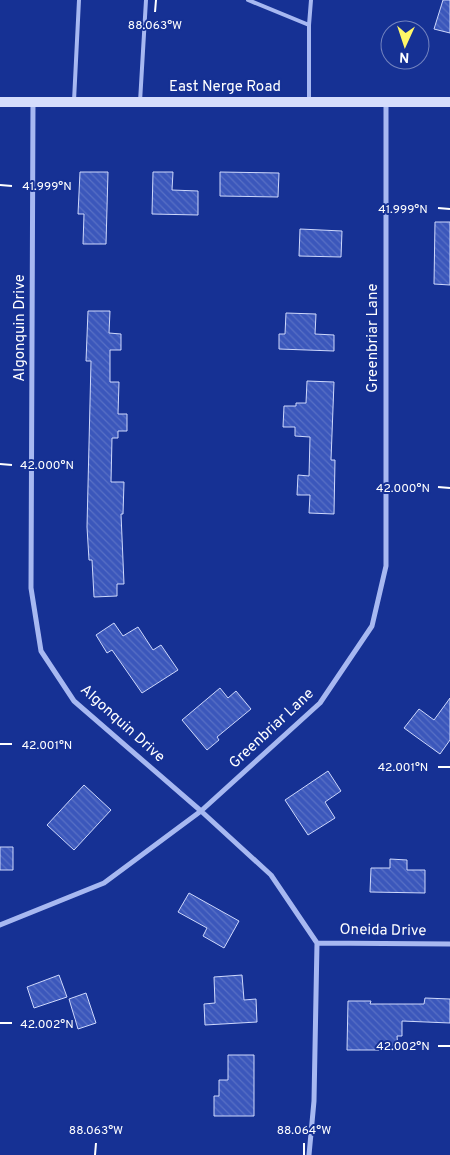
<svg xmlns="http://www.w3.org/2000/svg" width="450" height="1155" font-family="Overpass,sans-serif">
<defs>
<pattern id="building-back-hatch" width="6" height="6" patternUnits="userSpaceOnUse" patternTransform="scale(1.25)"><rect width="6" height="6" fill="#3b57bb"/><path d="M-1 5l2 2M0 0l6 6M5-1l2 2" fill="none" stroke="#5870c5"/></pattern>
</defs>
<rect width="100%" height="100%" fill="#163194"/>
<path fill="url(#building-back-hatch)" stroke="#ced8fc" d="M 443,0 L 450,0 L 450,33 L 434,29 Z
M 80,172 L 108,172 L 106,244 L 83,244 L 84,214 L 78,214 Z
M 153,172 L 173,172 L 172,190 L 198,191 L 198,215 L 152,214 Z
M 220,172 L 279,173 L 278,197 L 220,196 Z
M 435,222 L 450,222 L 450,285 L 434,284 Z
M 300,229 L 342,231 L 341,257 L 299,256 Z
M 88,311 L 110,311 L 109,333 L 121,334 L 121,350 L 110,350 L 110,382 L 119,382 L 118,414 L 127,414 L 127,431 L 118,431 L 118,438 L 112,438 L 111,482 L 124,482 L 123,514 L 121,514 L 124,584 L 117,584 L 117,596 L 94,597 L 92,560 L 89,560 L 87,527 L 91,361 L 86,361 Z
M 286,313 L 316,314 L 315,334 L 334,335 L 334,351 L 279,349 L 279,334 L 285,334 Z
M 307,381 L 334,382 L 331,460 L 335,460 L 334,514 L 309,513 L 310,495 L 297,495 L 298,475 L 309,476 L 310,437 L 295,436 L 295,427 L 283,427 L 284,406 L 296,406 L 296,403 L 306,403 Z
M 114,623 L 123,636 L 138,627 L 153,650 L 161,645 L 178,670 L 142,693 L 112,650 L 107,653 L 96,635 Z
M 220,688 L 228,698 L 236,691 L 251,709 L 217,737 L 219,740 L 207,750 L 182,720 Z
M 450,698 L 450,740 L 440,754 L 404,728 L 419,709 L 434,720 Z
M 328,771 L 341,791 L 325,802 L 335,818 L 308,835 L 285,800 Z
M 84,785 L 111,810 L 74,850 L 47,825 Z
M 0,847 L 13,847 L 13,870 L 0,870 Z
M 390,859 L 407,860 L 407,870 L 425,870 L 425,893 L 370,892 L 371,868 L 390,868 Z
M 189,893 L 239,921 L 224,948 L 203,936 L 207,928 L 178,912 Z
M 59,975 L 67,997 L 34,1008 L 27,987 Z
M 242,975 L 244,1000 L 256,999 L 257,1022 L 205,1025 L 204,1004 L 215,1003 L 214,977 Z
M 86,993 L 96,1023 L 78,1029 L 69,999 Z
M 425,998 L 450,999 L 450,1023 L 402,1021 L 402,1036 L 397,1036 L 398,1050 L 347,1050 L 348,1001 L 371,1001 L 370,1004 L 424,1004 Z
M 228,1055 L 254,1055 L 254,1116 L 214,1116 L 214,1096 L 219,1096 L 219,1080 L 228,1080 Z"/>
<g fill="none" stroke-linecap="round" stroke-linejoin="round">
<path stroke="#a7b8f1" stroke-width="4" d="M 248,0 L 309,25
M 74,101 L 79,0
M 140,102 L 146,0
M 309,102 L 309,25 L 311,0"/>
<path stroke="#a7b8f1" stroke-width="5" d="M 33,102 L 31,588 L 41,651 L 74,701 L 201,811 L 271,875 L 317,943 L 314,1101 L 309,1155
M 0,925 L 104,883 L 201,811 L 320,703 L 372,626 L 386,566 L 386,102
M 317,943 L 450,944"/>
<path stroke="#d5ddfc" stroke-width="10" d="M 0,102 L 450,102"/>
</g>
<path fill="none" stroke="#fff" stroke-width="2" d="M 155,12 L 156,0M 0,185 L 12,186M 438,208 L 450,209M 0,464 L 12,465M 438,487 L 450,488M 0,744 L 12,744M 438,767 L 450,767M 0,1023 L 12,1023M 438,1046 L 450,1046M 95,1155 L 96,1143M 304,1155 L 304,1143"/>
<g text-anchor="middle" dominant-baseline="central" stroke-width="4" stroke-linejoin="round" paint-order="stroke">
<g font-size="15" fill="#fff" stroke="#163194">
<text x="225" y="87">East Nerge Road</text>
<text transform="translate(20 328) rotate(-90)">Algonquin Drive</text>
<text transform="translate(373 338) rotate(-90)">Greenbriar Lane</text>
<text transform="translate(122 724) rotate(42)">Algonquin Drive</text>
<text transform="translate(272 729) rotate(-43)">Greenbriar Lane</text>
<text transform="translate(383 931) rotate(1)">Oneida Drive</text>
</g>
</g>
<g font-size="12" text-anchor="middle" fill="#fff" stroke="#163194" stroke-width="4" stroke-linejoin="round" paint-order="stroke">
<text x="155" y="29">88.063°W</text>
<text x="47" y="190">41.999°N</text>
<text x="403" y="213">41.999°N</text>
<text x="47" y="469">42.000°N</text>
<text x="403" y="492">42.000°N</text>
<text x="47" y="749">42.001°N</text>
<text x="403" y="771">42.001°N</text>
<text x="47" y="1028">42.002°N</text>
<text x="403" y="1050">42.002°N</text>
<text x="96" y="1134">88.063°W</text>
<text x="304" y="1134">88.064°W</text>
</g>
<g transform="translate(405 45) rotate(183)"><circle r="24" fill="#163194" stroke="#7383bf"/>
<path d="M0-4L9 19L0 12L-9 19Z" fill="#fff667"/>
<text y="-8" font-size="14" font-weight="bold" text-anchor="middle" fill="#ffffff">N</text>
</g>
</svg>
